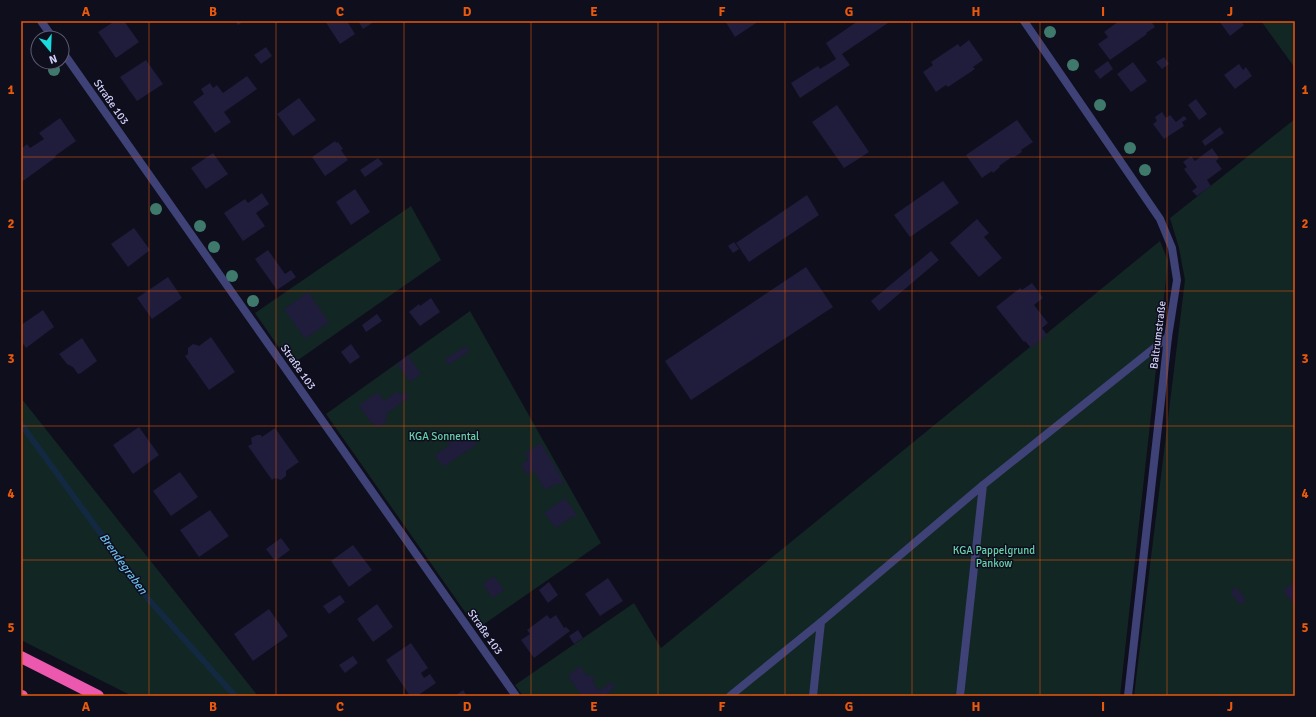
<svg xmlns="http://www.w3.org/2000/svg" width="1316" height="717" font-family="Signika,sans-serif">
<rect width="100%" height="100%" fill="#0f0e1d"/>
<path fill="#122623" d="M 1261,21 L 1295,21 L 1295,68 Z
M 1295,119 L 1295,696 L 1134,696 L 1185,280 L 1179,248 L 1170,218 Z
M 411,206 L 441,260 L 291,365 L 255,313 Z
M 1160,241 L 1168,261 L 1120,696 L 523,696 L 515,685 L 634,603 L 661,648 Z
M 470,311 L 601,543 L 477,629 L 326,414 Z
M 21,398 L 258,696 L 132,696 L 21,640 Z"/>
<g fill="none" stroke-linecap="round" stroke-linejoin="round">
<path stroke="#132941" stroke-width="6" d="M 21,424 L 149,600 L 235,696"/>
</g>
<path fill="#201c3b" d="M 115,21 L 124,21 L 139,42 L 116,58 L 98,32 Z
M 235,21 L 244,21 L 238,25 Z
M 325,21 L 347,21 L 355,34 L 340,44 Z
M 358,21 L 375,21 L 363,29 Z
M 725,21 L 759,21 L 735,37 Z
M 858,21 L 891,21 L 842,54 L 850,65 L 800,98 L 791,83 L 818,66 L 820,69 L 836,59 L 826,43 Z
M 1119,21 L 1151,21 L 1155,27 L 1146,33 L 1147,34 L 1110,60 L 1098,44 L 1108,37 L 1104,32 Z
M 1219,21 L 1241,21 L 1244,25 L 1230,36 Z
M 969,40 L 983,60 L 973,67 L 975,69 L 948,87 L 946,85 L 936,92 L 923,72 L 933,65 L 931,62 L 958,44 L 960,47 Z
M 266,47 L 272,56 L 261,64 L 254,55 Z
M 1164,57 L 1169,64 L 1162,69 L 1156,62 Z
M 146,60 L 163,84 L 137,101 L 120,77 Z
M 1108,61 L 1113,69 L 1100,79 L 1094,71 Z
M 1133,62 L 1147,81 L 1131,92 L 1117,74 Z
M 1239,64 L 1243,70 L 1246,67 L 1252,76 L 1235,89 L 1224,75 Z
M 247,76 L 257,89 L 224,112 L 231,122 L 215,133 L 193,102 L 204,94 L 201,89 L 210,83 L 213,88 L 217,85 L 223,93 Z
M 299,98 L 316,120 L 293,136 L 277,114 Z
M 1196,99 L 1207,114 L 1199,120 L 1188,105 Z
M 837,105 L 869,152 L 844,168 L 812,122 Z
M 1162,112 L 1166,118 L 1170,115 L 1176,122 L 1184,116 L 1187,119 L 1182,122 L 1184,126 L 1164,139 L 1153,124 L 1157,121 L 1155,117 Z
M 60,118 L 76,141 L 55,156 L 56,157 L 23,181 L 21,178 L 21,149 L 27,144 L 30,148 L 44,139 L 39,133 Z
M 1017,120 L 1033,142 L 1021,150 L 1022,152 L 1013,158 L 1012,157 L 999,166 L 1000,167 L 993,173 L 992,171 L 982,178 L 966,155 Z
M 1220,127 L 1224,133 L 1205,146 L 1202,141 Z
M 335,141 L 336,143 L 338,142 L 343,149 L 341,150 L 348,160 L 325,176 L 312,157 Z
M 1212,148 L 1219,158 L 1216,161 L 1222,169 L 1207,180 L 1211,186 L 1197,196 L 1192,191 L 1197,187 L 1184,169 L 1187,167 L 1183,162 L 1191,156 L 1195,161 Z
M 213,153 L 228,174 L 206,189 L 191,168 Z
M 378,158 L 383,164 L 365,177 L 360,170 Z
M 943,181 L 959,203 L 910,237 L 894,215 Z
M 355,189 L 370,212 L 351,225 L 336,202 Z
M 262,193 L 269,204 L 256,213 L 265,226 L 243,241 L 224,213 L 245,199 L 248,203 Z
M 807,195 L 819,215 L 749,262 L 736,243 Z
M 977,219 L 989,233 L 984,237 L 1002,258 L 979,277 L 950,243 Z
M 134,228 L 150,250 L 128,267 L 111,244 Z
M 734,242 L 739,249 L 733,253 L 728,246 Z
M 268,250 L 285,274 L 291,270 L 296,277 L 277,290 L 255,259 Z
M 931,251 L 939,260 L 879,311 L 871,301 Z
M 806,267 L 833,307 L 691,400 L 665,361 Z
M 168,277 L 182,298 L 152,319 L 137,298 Z
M 1032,283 L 1043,298 L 1034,305 L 1048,323 L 1042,328 L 1047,335 L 1031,348 L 1025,341 L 1024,342 L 996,307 L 1020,288 L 1022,290 Z
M 308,292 L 329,322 L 305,339 L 284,309 Z
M 431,298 L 440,312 L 420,326 L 409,312 L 419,304 L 420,306 Z
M 43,310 L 54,327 L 26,348 L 21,341 L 21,325 Z
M 377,314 L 382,321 L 366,332 L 362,325 Z
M 211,337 L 235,372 L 209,390 L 185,356 L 188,354 L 188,348 L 193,344 L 197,345 L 199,346 Z
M 82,338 L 97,361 L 81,373 L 78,374 L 73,367 L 67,364 L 59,354 Z
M 351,344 L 360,357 L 350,364 L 341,352 Z
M 466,346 L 469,352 L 448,365 L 445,359 Z
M 408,355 L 421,374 L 410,382 L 397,364 Z
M 397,391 L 400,395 L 405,392 L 409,397 L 386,414 L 387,416 L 385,418 L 387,421 L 378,428 L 374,423 L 372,424 L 359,405 L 378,392 L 384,401 Z
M 139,427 L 159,455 L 133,474 L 113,445 Z
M 275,428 L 299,462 L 286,471 L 286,476 L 281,480 L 275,478 L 272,480 L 248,446 L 252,444 L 251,438 L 257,435 L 261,435 L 262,437 Z
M 468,432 L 477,444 L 443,467 L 435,455 L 450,445 L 446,440 L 452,436 L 456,441 Z
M 541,443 L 564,482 L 559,485 L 558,483 L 545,490 L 534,471 L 527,475 L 521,464 L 528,460 L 525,453 Z
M 180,472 L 198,497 L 171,516 L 153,491 Z
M 565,498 L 577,515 L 574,518 L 573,516 L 556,528 L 544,513 Z
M 210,510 L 229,536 L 199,557 L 180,530 Z
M 281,538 L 290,550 L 275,561 L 266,549 Z
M 353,545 L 372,570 L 349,587 L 331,561 Z
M 494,576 L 504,590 L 492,598 L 483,584 Z
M 608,578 L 623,601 L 600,616 L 585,594 Z
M 1295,581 L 1295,606 L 1283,591 Z
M 549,582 L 558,595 L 548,603 L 539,590 Z
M 1236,587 L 1246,600 L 1240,605 L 1230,592 Z
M 340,595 L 345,602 L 329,614 L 323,606 Z
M 377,604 L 393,627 L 373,642 L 357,619 Z
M 269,609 L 288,636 L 253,661 L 234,634 Z
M 547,615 L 550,619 L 556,615 L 564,628 L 566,627 L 570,631 L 534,658 L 521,640 L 530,634 L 527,630 Z
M 578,630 L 583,638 L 574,644 L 569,636 Z
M 411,643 L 428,668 L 421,673 L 424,678 L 430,674 L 436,683 L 417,696 L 410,696 L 386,660 Z
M 353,656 L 358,663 L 345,673 L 339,665 Z
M 580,666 L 588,677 L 591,674 L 595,680 L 592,682 L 599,691 L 611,682 L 615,687 L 605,696 L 582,696 L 568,676 Z
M 463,690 L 467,696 L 455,696 Z"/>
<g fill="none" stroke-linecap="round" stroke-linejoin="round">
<path stroke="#3e4276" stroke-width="8" d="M 730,696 L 821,622 L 983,485 L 1168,337
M 813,696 L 821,622
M 960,696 L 983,485"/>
<path stroke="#3e4276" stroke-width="8" d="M 41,21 L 53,38
M 1024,21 L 1160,219 L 1172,248 L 1177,280 L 1168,337 L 1128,696
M 62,51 L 516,696"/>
<path stroke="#eb58ad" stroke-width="12" d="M 21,657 L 98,696
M 21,696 L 22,696"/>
</g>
<g fill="#3e796b">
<circle cx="1050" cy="32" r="6"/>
<circle cx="1073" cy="65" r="6"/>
<circle cx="54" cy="70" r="6"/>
<circle cx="1100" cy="105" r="6"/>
<circle cx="1130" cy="148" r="6"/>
<circle cx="1145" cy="170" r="6"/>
<circle cx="156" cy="209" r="6"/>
<circle cx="200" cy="226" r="6"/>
<circle cx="214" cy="247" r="6"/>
<circle cx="232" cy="276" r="6"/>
<circle cx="253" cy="301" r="6"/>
</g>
<path fill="none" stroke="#e8590c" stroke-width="1" stroke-opacity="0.55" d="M 149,21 L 149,696M 276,21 L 276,696M 404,21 L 404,696M 531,21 L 531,696M 658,21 L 658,696M 785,21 L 785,696M 912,21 L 912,696M 1040,21 L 1040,696M 1167,21 L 1167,696M 21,157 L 1295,157M 21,291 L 1295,291M 21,426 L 1295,426M 21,560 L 1295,560"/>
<g text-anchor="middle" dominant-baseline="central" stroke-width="3" stroke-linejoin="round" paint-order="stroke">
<g font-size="11" fill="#d0cff9" stroke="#0f0e1d">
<text transform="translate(111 102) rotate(55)">Straße 103</text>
<text transform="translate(1158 335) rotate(-83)">Baltrumstraße</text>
<text transform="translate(298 367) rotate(55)">Straße 103</text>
<text transform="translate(485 632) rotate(55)">Straße 103</text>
</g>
<g font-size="11" fill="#65d0ab" stroke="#0f0e1d">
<text x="444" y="436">KGA Sonnental</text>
<text x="994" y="550">KGA Pappelgrund<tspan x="994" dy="13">Pankow</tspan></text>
</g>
<g font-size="12" font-style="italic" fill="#69bded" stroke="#0f0e1d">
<text transform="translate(123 564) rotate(54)">Brendegraben</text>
</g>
</g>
<rect width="1316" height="717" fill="none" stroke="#0f0e1d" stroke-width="44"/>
<g transform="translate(50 50) rotate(161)"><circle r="19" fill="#0f0e1d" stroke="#5c5b75"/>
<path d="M0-3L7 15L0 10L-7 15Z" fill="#1adadb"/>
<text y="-6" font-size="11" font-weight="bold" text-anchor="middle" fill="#d0cff9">N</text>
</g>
<rect x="22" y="22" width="1272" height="673" fill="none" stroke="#e8590c" stroke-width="1.5"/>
<g font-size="13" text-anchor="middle" font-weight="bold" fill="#e8590c">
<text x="86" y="16">A</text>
<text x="213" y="16">B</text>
<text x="340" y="16">C</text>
<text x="467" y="16">D</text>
<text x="594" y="16">E</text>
<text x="722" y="16">F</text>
<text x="849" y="16">G</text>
<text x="976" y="16">H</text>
<text x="1103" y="16">I</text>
<text x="1230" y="16">J</text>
<text x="11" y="94">1</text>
<text x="1305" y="94">1</text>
<text x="11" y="228">2</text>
<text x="1305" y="228">2</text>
<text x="11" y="363">3</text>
<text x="1305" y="363">3</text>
<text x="11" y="498">4</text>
<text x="1305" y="498">4</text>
<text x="11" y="632">5</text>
<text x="1305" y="632">5</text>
<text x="86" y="711">A</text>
<text x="213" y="711">B</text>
<text x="340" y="711">C</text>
<text x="467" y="711">D</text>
<text x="594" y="711">E</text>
<text x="722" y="711">F</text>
<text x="849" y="711">G</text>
<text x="976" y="711">H</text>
<text x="1103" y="711">I</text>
<text x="1230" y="711">J</text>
</g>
</svg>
